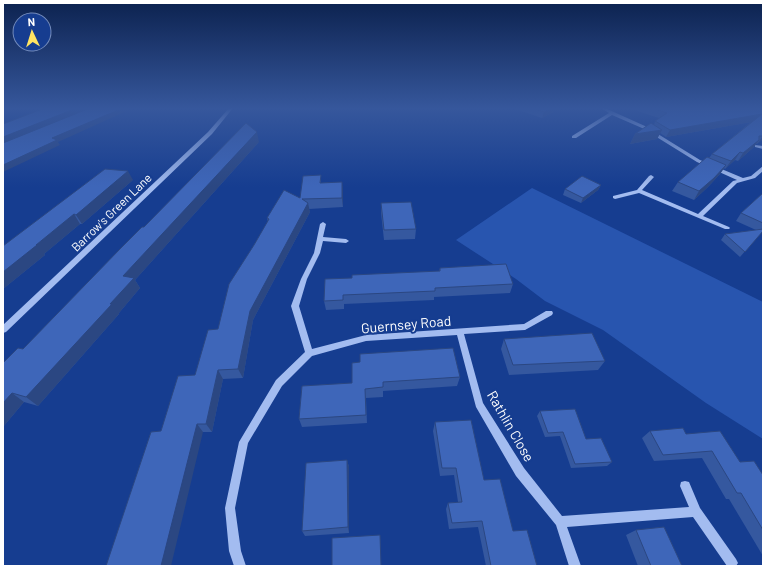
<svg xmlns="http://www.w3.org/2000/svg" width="766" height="569" font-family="Barlow,sans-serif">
<rect width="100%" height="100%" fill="#163d90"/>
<path fill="#2855af" d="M 532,188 L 763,302 L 763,439 L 706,403 L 603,330 L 545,301 L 516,279 L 456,240 Z"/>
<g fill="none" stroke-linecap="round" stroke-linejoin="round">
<path fill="#a3bcf0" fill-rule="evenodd" d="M 229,108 L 233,108 L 212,134 L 6,332 L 3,333 L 3,325 L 208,132 Z
M 601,108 L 605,108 L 645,126 L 700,160 L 743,178 L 751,176 L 763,166 L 763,171 L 755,178 L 737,183 L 703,216 L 729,227 L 730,228 L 729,229 L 725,229 L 639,193 L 615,199 L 613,198 L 613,196 L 637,190 L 649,176 L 651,175 L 654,177 L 642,190 L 698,214 L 733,181 L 737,180 L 697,162 L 642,128 L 612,115 L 576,138 L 572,138 L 572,136 L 609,113 Z
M 755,145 L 763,146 L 763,149 L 755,147 Z
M 323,222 L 326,224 L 323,237 L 346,239 L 349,241 L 346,243 L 323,241 L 320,253 L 307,279 L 299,306 L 312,349 L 366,335 L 524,324 L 546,311 L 552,311 L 553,313 L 552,315 L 525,330 L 464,334 L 483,403 L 524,468 L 562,516 L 689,507 L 680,486 L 681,482 L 685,481 L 689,482 L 700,508 L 736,559 L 738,563 L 736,566 L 727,566 L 693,517 L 567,527 L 581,566 L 569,566 L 556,525 L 516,476 L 476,407 L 457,335 L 366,341 L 312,356 L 282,386 L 248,443 L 235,508 L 241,551 L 246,566 L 234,566 L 229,551 L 225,508 L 239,442 L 276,380 L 305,352 L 291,306 L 301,279 L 314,253 L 320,224 Z"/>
</g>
<path fill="#35589f" d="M 512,108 L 561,108 L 542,118 Z
M 628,108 L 763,108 L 763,139 L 757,144 L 756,144 L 754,147 L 738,161 L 735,160 L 725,169 L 724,168 L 720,174 L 708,187 L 694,200 L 672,191 L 678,182 L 709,158 L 712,154 L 751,122 L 666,137 L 660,133 L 657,139 L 630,144 L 635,134 L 654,125 L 655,121 L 659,118 Z
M 259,142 L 135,280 L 140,288 L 119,313 L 119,314 L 38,406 L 24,402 L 3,427 L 23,349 L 144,227 Z
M 321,175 L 321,183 L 342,182 L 343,207 L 309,209 L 310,212 L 253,320 L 243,378 L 223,379 L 212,432 L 203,432 L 161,431 L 195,375 L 218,329 L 254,245 L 268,222 L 267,218 L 300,198 Z
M 133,180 L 82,224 L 80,224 L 44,254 L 45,255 L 3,289 L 3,246 Z
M 601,185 L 598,190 L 581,203 L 563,195 L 565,189 Z
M 763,193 L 763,231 L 740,257 L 721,240 L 725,234 L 756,230 L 736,221 L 741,213 Z
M 381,203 L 416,229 L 415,239 L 384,240 L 381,213 Z
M 440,268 L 513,284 L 510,293 L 434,297 L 434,300 L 344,304 L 344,309 L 326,310 L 324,301 L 352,278 L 439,271 Z
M 504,339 L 605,361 L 598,370 L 509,375 L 501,349 Z
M 460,377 L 457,386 L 383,391 L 383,397 L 366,398 L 367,423 L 302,427 L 299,419 L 302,386 Z
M 540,411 L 586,439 L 612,462 L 607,466 L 571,468 L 560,436 L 545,437 L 537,416 Z
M 435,422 L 484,480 L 513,531 L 537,566 L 486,566 L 478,527 L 449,529 L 446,509 L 448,503 L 458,502 L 454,475 L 440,476 L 433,431 Z
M 650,431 L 686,434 L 763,475 L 763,556 L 729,499 L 726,499 L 702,458 L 654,461 L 642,438 Z
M 347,460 L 349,467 L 349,533 L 305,536 L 302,531 Z
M 636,530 L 682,566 L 638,566 L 626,535 Z"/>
<path fill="#2b4782" d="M 77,108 L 90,108 L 3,144 L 3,137 Z
M 123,108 L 128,108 L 129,110 L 58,142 L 60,145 L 3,172 L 3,165 L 52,138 Z
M 552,108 L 561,108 L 542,118 L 544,112 Z
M 762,114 L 757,121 L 666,137 L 670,130 Z
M 662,130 L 657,139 L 630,144 L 635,134 Z
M 257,132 L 259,142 L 135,280 L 140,288 L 119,313 L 119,314 L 38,406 L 26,397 L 110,304 L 123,276 Z
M 763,136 L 763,139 L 757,144 Z
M 759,140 L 754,147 L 738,161 L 743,153 Z
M 740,152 L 735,160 L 725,169 L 731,161 Z
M 726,165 L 720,174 L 708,187 L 694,200 L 699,191 Z
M 128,171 L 133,180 L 82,224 L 76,215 Z
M 342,182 L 343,191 L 343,207 L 342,198 Z
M 601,185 L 598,190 L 581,203 L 583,198 Z
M 308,203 L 310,212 L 253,320 L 243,378 L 238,369 L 250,311 Z
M 74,214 L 80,224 L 44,254 L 45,255 L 3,289 L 3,272 Z
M 218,370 L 223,379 L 212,432 L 206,424 Z
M 12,393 L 24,402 L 3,427 L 3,403 Z
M 197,424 L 203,432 L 171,566 L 161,566 Z
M 347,460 L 349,467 L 349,533 L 348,527 Z"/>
<path fill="#3e66b9" stroke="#2b4782" d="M 45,108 L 77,108 L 3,137 L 3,124 Z
M 90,108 L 123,108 L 52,138 L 57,140 L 3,165 L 3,143 Z
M 532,108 L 552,108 L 544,112 Z
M 652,108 L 763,108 L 763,136 L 759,136 L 759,140 L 743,153 L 740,152 L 731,161 L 712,154 L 762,114 L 670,130 L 655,121 L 667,113 Z
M 246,123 L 257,132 L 123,276 L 134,278 L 110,304 L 112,304 L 26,397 L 12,393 L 3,403 L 3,363 L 18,348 L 23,349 L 120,249 L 142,227 L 144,227 Z
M 651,123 L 662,130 L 635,134 Z
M 707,157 L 726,165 L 714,178 L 699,191 L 678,182 Z
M 105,169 L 128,171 L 76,215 L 74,214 L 36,245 L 37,245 L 3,272 L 3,246 Z
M 321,175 L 320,183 L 342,182 L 342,198 L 302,199 L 308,203 L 250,311 L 238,369 L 218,370 L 206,424 L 197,424 L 161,566 L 106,566 L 151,432 L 161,431 L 178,376 L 195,375 L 208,330 L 218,329 L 229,284 L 254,245 L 269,219 L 267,218 L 284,190 L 300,198 L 303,176 Z
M 582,176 L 601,185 L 583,198 L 565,189 Z
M 763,193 L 763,223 L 741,213 Z
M 411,202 L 416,229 L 384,230 L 381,203 Z
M 763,229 L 763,231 L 745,252 L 725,234 Z
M 506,264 L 513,284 L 435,288 L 435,291 L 343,295 L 343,300 L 324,301 L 325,279 L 352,278 L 352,275 L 440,271 L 440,268 Z
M 592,333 L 605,361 L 513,365 L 504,339 Z
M 453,348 L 460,377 L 383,382 L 383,387 L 365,389 L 366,415 L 299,419 L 302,386 L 352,383 L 352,363 L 360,362 L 360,354 Z
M 575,409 L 586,439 L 601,438 L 612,462 L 575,464 L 563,432 L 548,433 L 540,411 Z
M 471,420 L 484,480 L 500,479 L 513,531 L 527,530 L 537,566 L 491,566 L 482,521 L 452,523 L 448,503 L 462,502 L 456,468 L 442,468 L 435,422 Z
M 683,428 L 686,434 L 720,431 L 740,462 L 754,461 L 763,475 L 763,530 L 741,493 L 737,493 L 712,451 L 663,455 L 650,431 Z
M 347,460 L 348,527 L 302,531 L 306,463 Z
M 664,527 L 682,566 L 651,566 L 636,530 Z
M 380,535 L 381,566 L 332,566 L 332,538 Z"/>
<linearGradient id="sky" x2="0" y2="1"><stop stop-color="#0c224f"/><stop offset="0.58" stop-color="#36579c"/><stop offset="1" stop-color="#36579c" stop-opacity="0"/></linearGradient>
<rect width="766" height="187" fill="url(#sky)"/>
<g text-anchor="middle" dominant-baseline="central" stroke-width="4" stroke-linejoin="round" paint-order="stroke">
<g font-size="12" fill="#fff" stroke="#163d90">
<text transform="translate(111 212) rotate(-44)">Barrow's Green Lane</text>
</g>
<g font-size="14" fill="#fff" stroke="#163d90">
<text transform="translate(406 324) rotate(-5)">Guernsey Road</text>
<text transform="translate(511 426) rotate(60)">Rathlin Close</text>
</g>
</g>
<rect width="766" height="569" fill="none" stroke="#ffffff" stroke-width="8"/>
<g transform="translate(32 32) rotate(356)"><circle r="19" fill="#163d90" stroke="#738bbc"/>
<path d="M0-3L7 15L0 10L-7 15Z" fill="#ffe462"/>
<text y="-6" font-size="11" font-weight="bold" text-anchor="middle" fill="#ffffff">N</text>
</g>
</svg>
